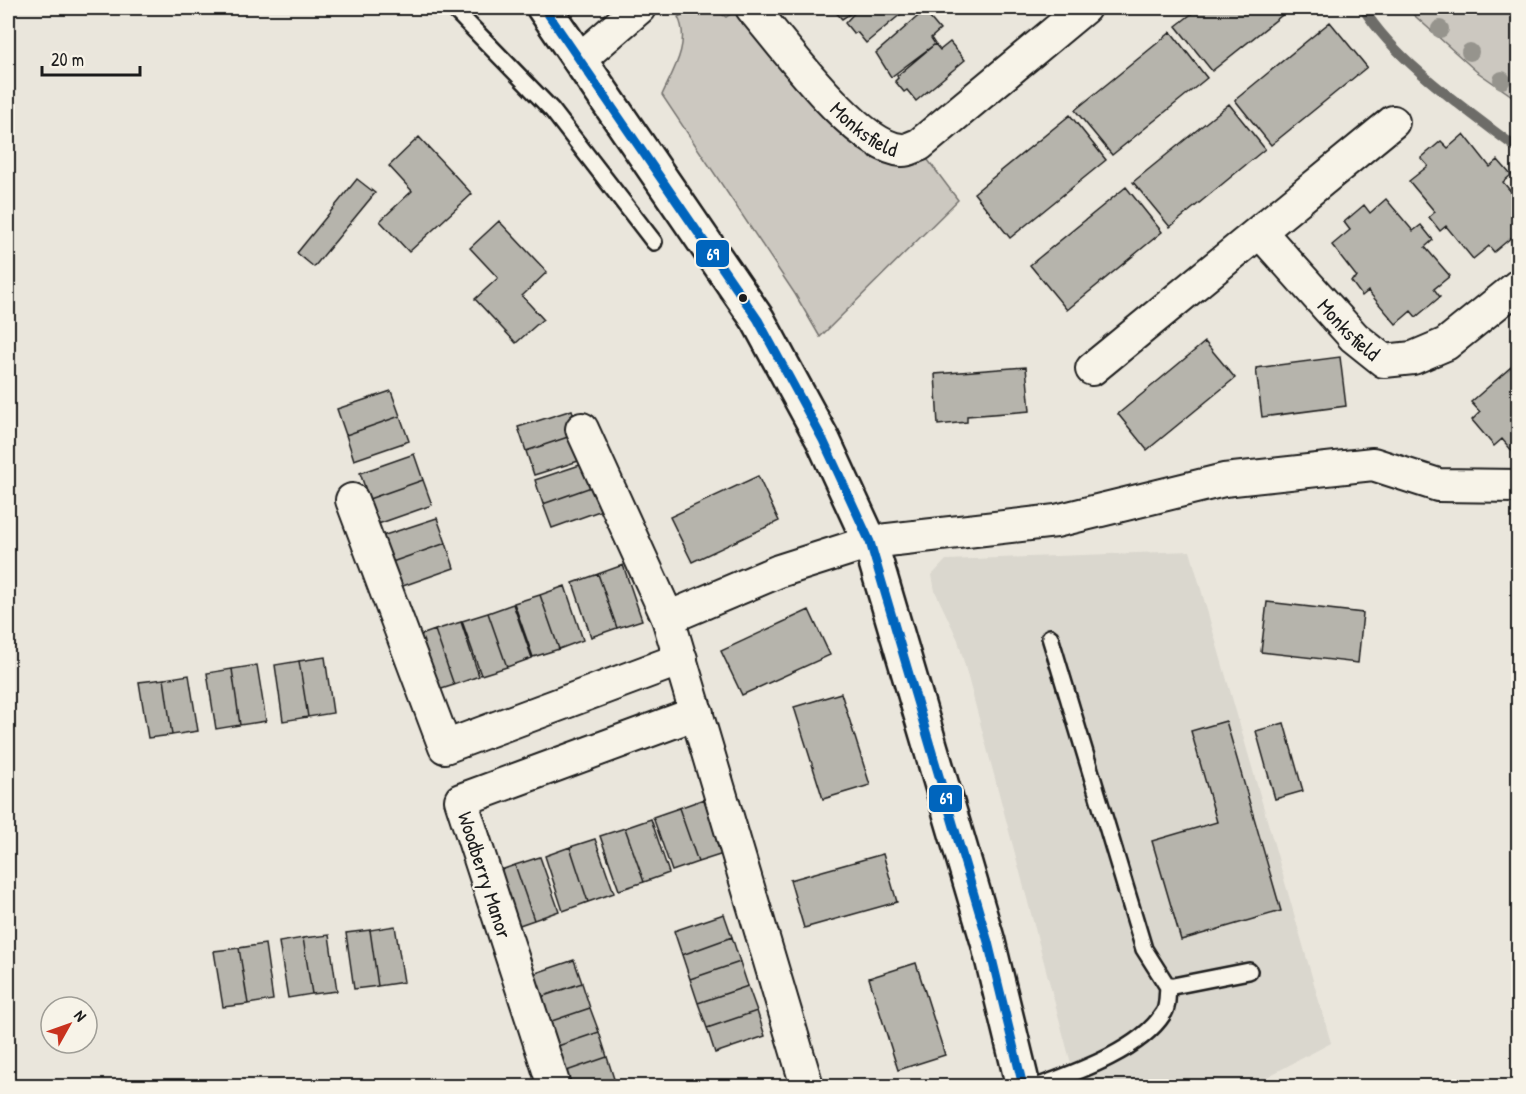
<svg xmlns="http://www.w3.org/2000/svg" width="1526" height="1094" font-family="'Patrick Hand',sans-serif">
<rect width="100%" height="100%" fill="#eae6dc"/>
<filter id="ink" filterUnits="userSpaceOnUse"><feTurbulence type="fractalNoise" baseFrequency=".0167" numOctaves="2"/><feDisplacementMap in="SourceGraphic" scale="12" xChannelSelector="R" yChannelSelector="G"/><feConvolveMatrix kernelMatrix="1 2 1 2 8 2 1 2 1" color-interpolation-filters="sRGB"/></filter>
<g filter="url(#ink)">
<path fill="#dad7ce" d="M 1190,551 L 1331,1043 L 1250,1086 L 1077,1086 L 958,640 L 935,591 L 932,575 L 946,560 Z"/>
<path fill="#ccc8c0" stroke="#74726e" stroke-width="1.5" d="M 693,8 L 713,8 L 726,17 L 738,9 L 858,149 L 882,159 L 925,156 L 958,200 L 820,337 L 795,294 L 662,95 C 673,71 691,43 678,17 Z
M 1406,8 L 1518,8 L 1518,100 L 1476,71 Z"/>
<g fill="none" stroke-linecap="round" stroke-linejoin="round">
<path stroke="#6d6c68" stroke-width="10" d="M 1363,8 C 1396,62 1467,110 1518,149"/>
</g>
<path fill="#b6b4ac" stroke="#1c1c1c" stroke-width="1.5" d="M 832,8 L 859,8 L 842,19 Z
M 859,8 L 908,8 L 866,43 L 857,32 L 854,34 L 845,23 Z
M 1199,8 L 1291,8 L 1212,71 L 1176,26 Z
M 924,11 L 940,30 L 931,38 L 935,44 L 891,77 L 876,53 Z
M 1330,22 L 1367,67 L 1271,145 L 1235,100 Z
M 1171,32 L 1207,78 L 1112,155 L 1075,110 Z
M 950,42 L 965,60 L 916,101 L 907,90 L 904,92 L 895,81 L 898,78 L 897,76 L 935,44 L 940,50 Z
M 1229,104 L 1265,149 L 1170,227 L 1133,182 Z
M 1070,115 L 1106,160 L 1010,238 L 974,193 Z
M 1464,134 L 1490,167 L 1498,160 L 1511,175 L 1503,182 L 1518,200 L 1518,219 L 1512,225 L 1518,232 L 1494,252 L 1489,246 L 1473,259 L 1446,226 L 1440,231 L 1429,217 L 1435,212 L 1409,181 L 1428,166 L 1421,158 L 1441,141 L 1448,148 Z
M 419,137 L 472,194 L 409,252 L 380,221 L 412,191 L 389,166 Z
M 357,179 L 375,193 L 314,267 L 297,253 Z
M 1126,187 L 1162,232 L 1067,310 L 1030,265 Z
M 1386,199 L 1413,231 L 1421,225 L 1433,240 L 1425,247 L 1450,276 L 1434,289 L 1440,297 L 1416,317 L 1411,311 L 1396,324 L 1368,291 L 1362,296 L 1351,281 L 1357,277 L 1332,245 L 1350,230 L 1344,222 L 1364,205 L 1370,213 Z
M 499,221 L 547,272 L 522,296 L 543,319 L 516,343 L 475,299 L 498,278 L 470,248 Z
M 1205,342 L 1235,378 L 1147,450 L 1118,414 Z
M 1340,357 L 1346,406 L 1262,417 L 1256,368 Z
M 1518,361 L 1518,448 L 1513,452 L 1502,439 L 1494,446 L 1472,420 L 1480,412 L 1471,402 Z
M 1026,367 L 1030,411 L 967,416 L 967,422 L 938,425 L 935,374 Z
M 391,391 L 400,416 L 346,435 L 337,409 Z
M 572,410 L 580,433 L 526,451 L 518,427 Z
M 400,416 L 409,441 L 354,460 L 346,435 Z
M 580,433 L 588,458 L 534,475 L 526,451 Z
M 414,454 L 423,480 L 369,499 L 360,473 Z
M 589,462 L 597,485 L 543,504 L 535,480 Z
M 758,476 L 779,521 L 692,562 L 670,517 Z
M 423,480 L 432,505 L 378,524 L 369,499 Z
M 597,485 L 605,509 L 552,528 L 543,504 Z
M 437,518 L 446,543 L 392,562 L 382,536 Z
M 446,543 L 454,568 L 400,587 L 392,562 Z
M 623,565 L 642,620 L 617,628 L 598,574 Z
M 598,574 L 617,628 L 591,637 L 573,583 Z
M 565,586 L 583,640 L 559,649 L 540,595 Z
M 540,595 L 559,649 L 533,657 L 514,603 Z
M 1267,602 L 1363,613 L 1358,663 L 1261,652 Z
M 513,604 L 532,658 L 507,667 L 488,613 Z
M 809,610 L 830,655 L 742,695 L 721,651 Z
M 488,613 L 507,667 L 481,675 L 462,621 Z
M 461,622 L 479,676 L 454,685 L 435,630 Z
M 435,630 L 454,685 L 429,693 L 410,639 Z
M 325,657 L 333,713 L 308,717 L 299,661 Z
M 299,661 L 308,717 L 283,721 L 275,665 Z
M 257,665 L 266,721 L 240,725 L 232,669 Z
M 232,669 L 240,725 L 216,729 L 207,673 Z
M 189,675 L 198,731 L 172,735 L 164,679 Z
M 164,679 L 172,735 L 148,738 L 139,682 Z
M 841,693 L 870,785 L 823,799 L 794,707 Z
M 1226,721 L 1281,911 L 1181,940 L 1152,841 L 1217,822 L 1191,731 Z
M 1284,723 L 1303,791 L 1275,799 L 1256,731 Z
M 704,799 L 723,854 L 698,862 L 679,808 Z
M 679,808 L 698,862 L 672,871 L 653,817 Z
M 651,819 L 669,873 L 644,882 L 625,828 Z
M 625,828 L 644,882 L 619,890 L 600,836 Z
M 595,839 L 614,893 L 588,902 L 570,847 Z
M 570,847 L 588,902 L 563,911 L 545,856 Z
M 883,854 L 897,902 L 804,928 L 790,880 Z
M 540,857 L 559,911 L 534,920 L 515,865 Z
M 515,865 L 534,920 L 508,929 L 490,874 Z
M 724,914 L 732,937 L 682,955 L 674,931 Z
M 395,926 L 404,982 L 378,986 L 370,930 Z
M 370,930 L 378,986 L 354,989 L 346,933 Z
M 329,935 L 337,991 L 312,994 L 303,938 Z
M 732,937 L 740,962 L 690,979 L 682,955 Z
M 303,938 L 312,994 L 288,998 L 279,942 Z
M 265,944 L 273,1000 L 248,1004 L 239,948 Z
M 239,948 L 248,1004 L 223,1007 L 214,951 Z
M 574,960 L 582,983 L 532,1000 L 524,977 Z
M 740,962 L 748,986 L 698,1003 L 690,979 Z
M 916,963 L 945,1055 L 898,1070 L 869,978 Z
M 582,983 L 590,1008 L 540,1025 L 532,1000 Z
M 748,986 L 757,1011 L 707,1028 L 698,1003 Z
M 590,1008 L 599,1032 L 549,1049 L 540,1025 Z
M 757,1011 L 765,1036 L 715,1053 L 707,1028 Z
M 599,1032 L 607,1057 L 558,1074 L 549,1049 Z
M 607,1057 L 615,1082 L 601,1086 L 562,1086 L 558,1074 Z"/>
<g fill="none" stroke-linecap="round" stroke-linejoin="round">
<g stroke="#1c1c1c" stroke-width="20">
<path id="lane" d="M 453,8 L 552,110 L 654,242
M 1050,637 L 1144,949 L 1168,987 L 1249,971
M 1039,1086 C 1077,1072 1140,1050 1163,1014 C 1168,1008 1167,995 1168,987"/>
</g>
<g stroke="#1c1c1c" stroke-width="36">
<g id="street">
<path id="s1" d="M 752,8 C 781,42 858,148 902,150 C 907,151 914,146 919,145 L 1084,8"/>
<path d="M 579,60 L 639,8"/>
<path id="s2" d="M 1260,232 L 1354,337 L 1384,361 L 1413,358 L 1446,344 L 1518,286"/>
<path d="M 1092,369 L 1393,122"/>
<path d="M 582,429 L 668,618 L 807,1086"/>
<path d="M 352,500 L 445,747 L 681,659"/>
<path d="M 668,618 L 779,571 L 870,542 L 1056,521 L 1224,480 L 1373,464 L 1438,485 L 1518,486"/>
<path d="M 554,1086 L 461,800 L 697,713"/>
</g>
</g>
<g stroke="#1c1c1c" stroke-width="38">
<path id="secondary" d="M 544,8 L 758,320 L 823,440 L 870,542 L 988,942 L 1023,1086"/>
</g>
<use href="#lane" stroke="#f7f3e8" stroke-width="15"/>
<use href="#street" stroke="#f7f3e8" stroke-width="32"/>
<use href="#secondary" stroke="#f7f3e8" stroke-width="33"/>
<g stroke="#f7f3e8" stroke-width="14">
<path id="bus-1" d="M 544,8 L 758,320 L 823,440 L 870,542 L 988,942 L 1023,1086"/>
</g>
<use href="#bus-1" stroke="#0065bd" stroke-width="9"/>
</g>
<g fill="#96948d">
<circle cx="1440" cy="29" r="9"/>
<circle cx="1470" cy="52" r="9"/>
<circle cx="1502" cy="80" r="9"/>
</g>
</g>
<circle fill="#1c1c1c" stroke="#f7f3e8" stroke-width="2" cx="743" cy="298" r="5"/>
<g text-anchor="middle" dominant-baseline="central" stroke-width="4.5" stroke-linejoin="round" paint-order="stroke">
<g font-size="21" fill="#1c1c1c" stroke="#f7f3e8">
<text stroke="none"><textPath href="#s1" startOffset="166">Monksfield</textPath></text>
<text stroke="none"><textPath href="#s2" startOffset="132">Monksfield</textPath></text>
<text transform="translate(485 875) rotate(72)">Woodberry Manor</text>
</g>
</g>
<g stroke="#f7f3e8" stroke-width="2">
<rect x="695" y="239" width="35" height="29" rx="6" fill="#0065bd"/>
<rect x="928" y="784" width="35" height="29" rx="6" fill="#0065bd"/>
</g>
<g font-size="16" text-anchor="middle" font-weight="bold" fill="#fff">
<text x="713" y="260">69</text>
<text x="946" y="804">69</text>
</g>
<rect width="1526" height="1094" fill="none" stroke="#f7f3e8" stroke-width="30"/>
<rect x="15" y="15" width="1496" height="1064" fill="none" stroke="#1c1c1c" stroke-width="2" filter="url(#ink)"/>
<g transform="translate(69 1025) rotate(50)"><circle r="28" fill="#f7f3e8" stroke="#9f9d96" stroke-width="1.5"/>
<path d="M0-4.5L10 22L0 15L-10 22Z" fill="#c8321e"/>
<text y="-9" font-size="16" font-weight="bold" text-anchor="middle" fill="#1c1c1c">N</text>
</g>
<path d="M42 66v9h98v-9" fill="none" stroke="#1c1c1c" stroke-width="3"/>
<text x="51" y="66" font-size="18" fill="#1c1c1c" stroke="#f7f3e8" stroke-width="4.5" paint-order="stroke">20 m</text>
</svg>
